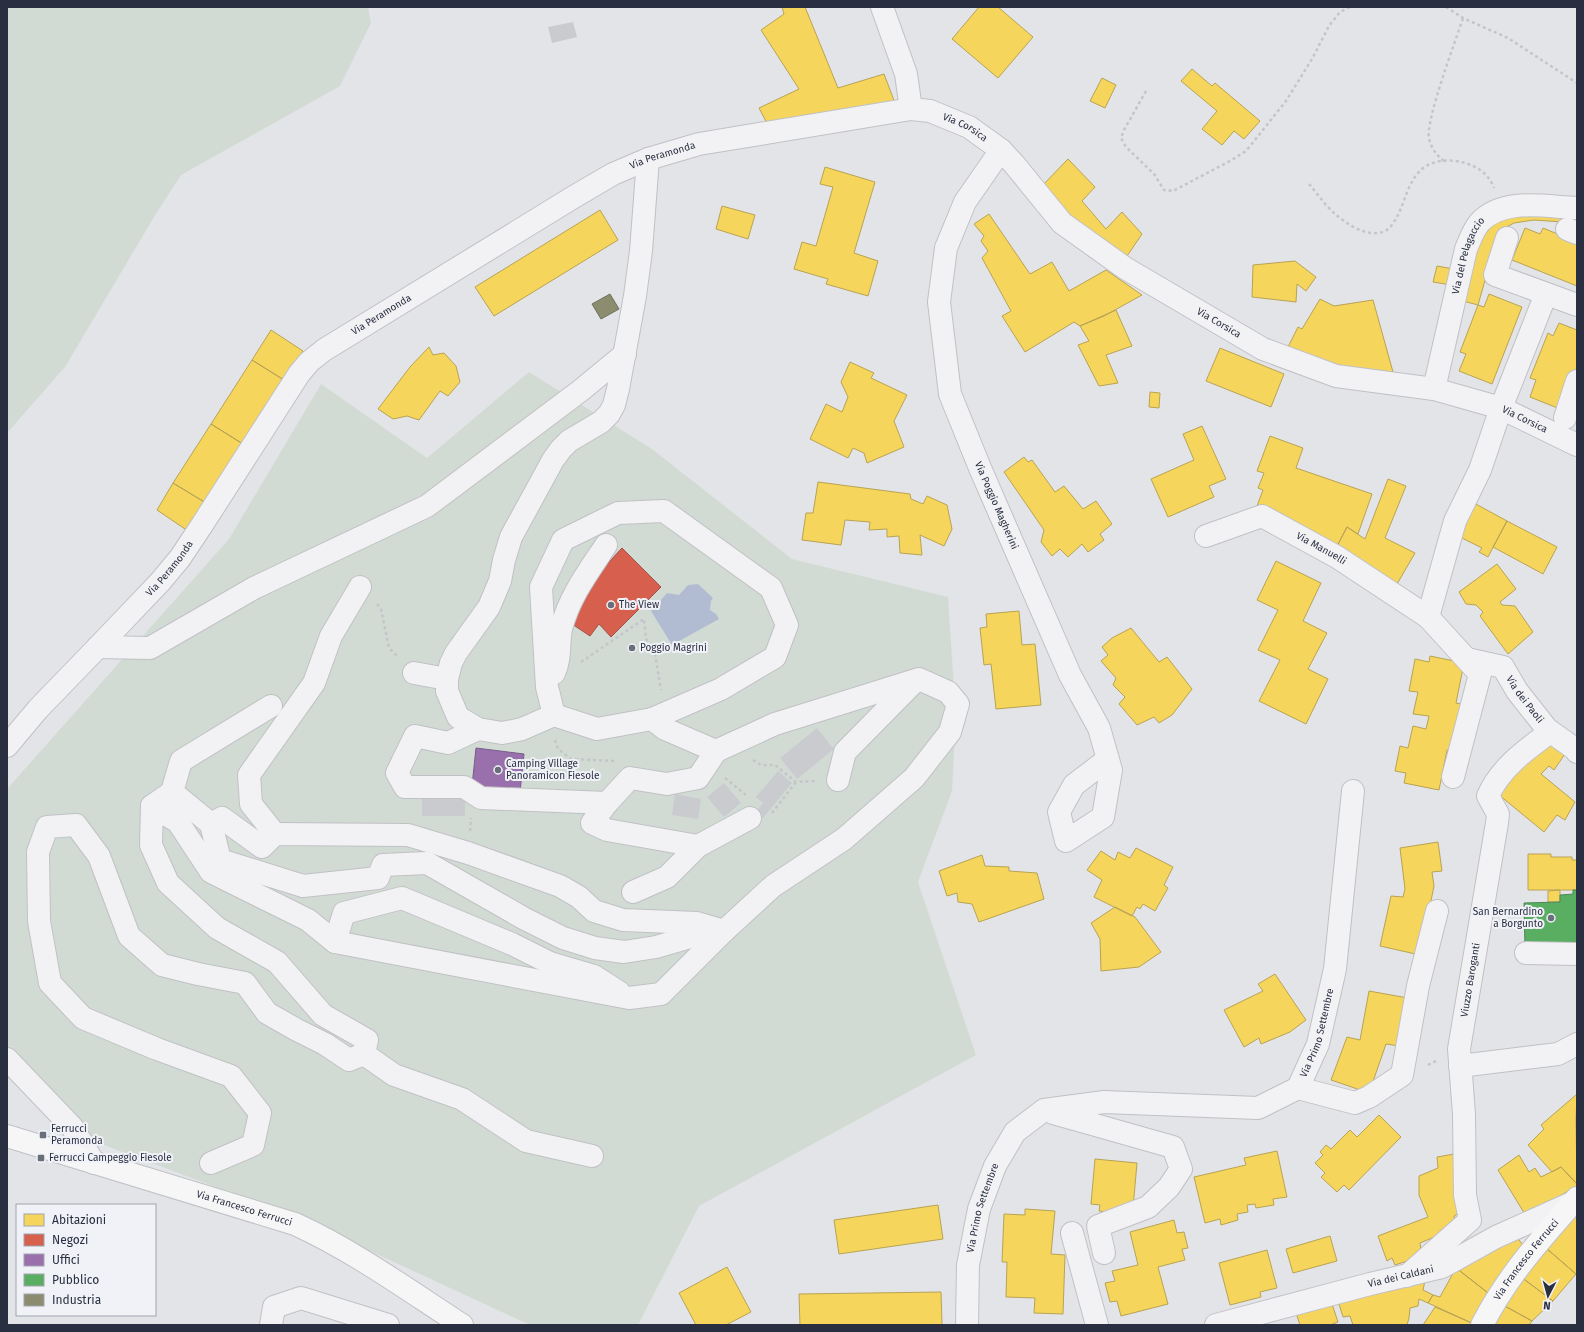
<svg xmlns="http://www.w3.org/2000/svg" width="1584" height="1332" font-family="'Fira Sans',sans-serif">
<rect width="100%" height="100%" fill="#e3e4e7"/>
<path fill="#d2dbd3" d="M 7,7 L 368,7 L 371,23 L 340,86 L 181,175 L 157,212 L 65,367 L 7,433 Z
M 529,372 L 652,449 L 792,559 L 948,597 L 956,719 L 952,791 L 918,882 L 976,1055 L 699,1206 L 638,1325 L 530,1325 L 303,1220 L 96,1142 L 7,1045 L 7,789 L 229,539 L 321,384 L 427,458 Z"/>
<path fill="#b1bcd2" d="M 698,584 L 713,598 L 711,601 L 710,610 L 716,614 L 719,619 L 672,645 L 651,611 L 667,593 L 679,595 L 688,585 Z"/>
<path fill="#f6d55c" stroke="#b8a354" d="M 782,7 L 805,7 L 838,88 L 884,74 L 895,103 L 770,129 L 759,108 L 799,89 L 761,30 L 784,14 Z
M 979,7 L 998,7 L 1033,37 L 998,78 L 952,39 Z
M 1192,69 L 1212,86 L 1215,83 L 1260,121 L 1244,139 L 1234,131 L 1222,145 L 1202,129 L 1217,111 L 1181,81 Z
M 1102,78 L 1116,85 L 1105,108 L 1090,101 Z
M 1068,159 L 1095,187 L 1082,201 L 1106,229 L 1122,212 L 1142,234 L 1125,259 L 1076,228 L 1041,187 Z
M 825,167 L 875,182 L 854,253 L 878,261 L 868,296 L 826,284 L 828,279 L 794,269 L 802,242 L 816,246 L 833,187 L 820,184 Z
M 722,206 L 755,215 L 748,239 L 716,229 Z
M 600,210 L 618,240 L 494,316 L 475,287 Z
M 1577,213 L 1577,223 L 1534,220 L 1514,223 L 1499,231 L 1478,305 L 1463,301 L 1480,236 L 1495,217 Z
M 989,214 L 1030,274 L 1052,262 L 1069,291 L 1106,270 L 1142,295 L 1104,316 L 1080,326 L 1074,322 L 1025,352 L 1002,316 L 1011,311 L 982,258 L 988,251 L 981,241 L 984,236 L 974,224 Z
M 1525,228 L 1540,234 L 1543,228 L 1577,242 L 1577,286 L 1512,260 Z
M 1295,261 L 1316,277 L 1306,291 L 1297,284 L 1296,302 L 1252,297 L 1253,265 Z
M 1437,266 L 1454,269 L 1451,285 L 1433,282 Z
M 1489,294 L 1522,307 L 1492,384 L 1459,371 L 1466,354 L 1460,352 L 1478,305 L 1484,307 Z
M 1320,299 L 1334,306 L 1373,300 L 1393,372 L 1367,370 L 1328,363 L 1287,349 L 1298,327 L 1302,329 Z
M 1116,310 L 1132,346 L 1106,355 L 1118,383 L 1099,386 L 1078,345 L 1089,341 L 1080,326 Z
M 1559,323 L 1577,330 L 1577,367 L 1560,409 L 1530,397 L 1536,380 L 1530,378 L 1548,333 L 1553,336 Z
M 271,330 L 303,351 L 284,380 L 252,360 Z
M 429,347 L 433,355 L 444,353 L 456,366 L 460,382 L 448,396 L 440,391 L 419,420 L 407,416 L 393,419 L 378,409 L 410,367 Z
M 1220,348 L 1284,374 L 1271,407 L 1206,381 Z
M 252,360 L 284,380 L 243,444 L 211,424 Z
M 850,362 L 874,373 L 871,378 L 907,395 L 894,421 L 904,447 L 867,463 L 864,453 L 853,448 L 848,458 L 810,439 L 826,404 L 842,412 L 848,397 L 841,382 Z
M 1150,392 L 1160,393 L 1159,408 L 1149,407 Z
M 211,424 L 243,444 L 206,503 L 173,483 Z
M 1202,426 L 1226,479 L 1209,486 L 1214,497 L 1168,517 L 1151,479 L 1194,460 L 1183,434 Z
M 1270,436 L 1303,448 L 1296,468 L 1372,494 L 1358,534 L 1347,527 L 1335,550 L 1280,513 L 1257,506 L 1263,490 L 1258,488 L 1264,473 L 1257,471 Z
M 1024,457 L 1028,462 L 1032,460 L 1055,492 L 1064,486 L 1083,509 L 1096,501 L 1112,524 L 1100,534 L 1104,540 L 1088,552 L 1082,544 L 1068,557 L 1060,549 L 1052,556 L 1041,542 L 1044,530 L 1004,472 Z
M 1388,479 L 1406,486 L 1385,538 L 1415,553 L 1397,584 L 1335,550 L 1347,527 L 1365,539 Z
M 818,482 L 910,494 L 911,499 L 923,504 L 927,496 L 947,505 L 952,529 L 944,546 L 920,535 L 922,555 L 900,553 L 899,536 L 887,537 L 887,529 L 869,530 L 870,522 L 845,520 L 841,545 L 802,540 L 806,513 L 813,513 Z
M 173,483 L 206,503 L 188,531 L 157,510 Z
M 1474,503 L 1507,521 L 1488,557 L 1479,552 L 1482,548 L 1456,535 Z
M 1507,521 L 1557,547 L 1543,574 L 1493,547 Z
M 1276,561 L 1321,583 L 1303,621 L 1327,633 L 1308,669 L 1328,679 L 1306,724 L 1259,701 L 1280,660 L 1258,650 L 1278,610 L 1257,600 Z
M 1497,564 L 1516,589 L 1500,602 L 1502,605 L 1515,606 L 1533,632 L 1508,654 L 1480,616 L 1483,612 L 1476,605 L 1466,604 L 1459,592 Z
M 1019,611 L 1022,645 L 1035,644 L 1041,705 L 996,709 L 991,664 L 984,665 L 980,628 L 987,627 L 986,614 Z
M 1131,628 L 1159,662 L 1167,657 L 1192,689 L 1172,715 L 1159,723 L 1154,717 L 1137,725 L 1119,704 L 1125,697 L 1113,685 L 1116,678 L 1101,661 L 1108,655 L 1102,647 L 1112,638 Z
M 1430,656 L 1464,663 L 1456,703 L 1466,705 L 1457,752 L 1447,750 L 1439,790 L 1404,783 L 1406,773 L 1395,771 L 1400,746 L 1408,748 L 1413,726 L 1426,729 L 1429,716 L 1413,714 L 1418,692 L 1409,691 L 1415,659 L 1429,662 Z
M 1550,734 L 1567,751 L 1554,770 L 1549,766 L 1541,774 L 1575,802 L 1565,820 L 1557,815 L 1544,832 L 1493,790 Z
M 1438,842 L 1442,871 L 1432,872 L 1434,886 L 1420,955 L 1380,946 L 1391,896 L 1403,897 L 1405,889 L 1400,848 Z
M 1136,848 L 1173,867 L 1164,885 L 1168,888 L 1155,911 L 1143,904 L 1140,909 L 1137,907 L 1132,916 L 1094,897 L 1102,880 L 1087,870 L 1101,851 L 1115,860 L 1118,852 L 1130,858 Z
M 1528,854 L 1551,854 L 1551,857 L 1572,857 L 1572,860 L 1577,860 L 1577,890 L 1528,890 Z
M 982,855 L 985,866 L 1009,867 L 1009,871 L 1037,873 L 1044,899 L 979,922 L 972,904 L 958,902 L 957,893 L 947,896 L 939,871 Z
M 1560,890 L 1560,902 L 1548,902 L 1548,891 Z
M 1115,907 L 1135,917 L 1161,952 L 1139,967 L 1101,971 L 1100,939 L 1091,923 Z
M 1275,974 L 1306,1020 L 1290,1032 L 1261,1044 L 1259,1038 L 1244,1047 L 1224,1010 L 1263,991 L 1258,984 Z
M 1369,991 L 1408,998 L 1399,1046 L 1386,1044 L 1369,1093 L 1331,1080 L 1347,1037 L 1360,1040 Z
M 1577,1094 L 1576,1120 L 1577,1184 L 1561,1167 L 1552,1172 L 1528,1145 L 1544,1129 L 1541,1125 Z
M 1379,1115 L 1401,1137 L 1349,1190 L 1344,1185 L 1337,1192 L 1321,1177 L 1325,1173 L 1315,1163 L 1323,1155 L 1320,1152 L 1326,1145 L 1331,1149 L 1350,1130 L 1357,1137 Z
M 1277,1151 L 1287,1197 L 1273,1199 L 1274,1205 L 1256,1208 L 1255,1204 L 1247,1205 L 1248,1212 L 1237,1214 L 1238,1220 L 1221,1225 L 1220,1219 L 1205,1223 L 1194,1177 L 1246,1165 L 1244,1158 Z
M 1460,1153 L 1464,1210 L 1454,1216 L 1456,1228 L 1420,1243 L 1422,1256 L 1395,1265 L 1392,1258 L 1387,1261 L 1378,1236 L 1428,1217 L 1419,1195 L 1419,1176 L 1438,1168 L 1437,1157 Z
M 1519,1155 L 1529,1172 L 1535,1168 L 1541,1177 L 1561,1167 L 1577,1184 L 1577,1186 L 1526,1216 L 1498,1170 Z
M 1095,1159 L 1137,1163 L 1133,1208 L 1118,1213 L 1099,1211 L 1100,1205 L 1091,1204 Z
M 938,1205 L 943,1239 L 839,1254 L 834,1220 Z
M 1025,1209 L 1055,1211 L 1051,1254 L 1065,1255 L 1063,1314 L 1034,1313 L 1035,1298 L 1006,1297 L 1007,1262 L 1002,1262 L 1004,1214 L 1025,1215 Z
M 1577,1210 L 1577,1273 L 1576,1274 L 1546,1248 Z
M 1174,1220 L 1177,1233 L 1184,1232 L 1188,1248 L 1182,1249 L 1185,1260 L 1158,1267 L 1168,1304 L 1121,1316 L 1117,1301 L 1110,1302 L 1105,1283 L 1115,1281 L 1112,1271 L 1138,1265 L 1130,1232 Z
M 1515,1235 L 1523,1245 L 1488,1293 L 1459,1270 Z
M 1330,1236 L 1337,1261 L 1293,1273 L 1286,1249 Z
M 1546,1248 L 1576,1274 L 1553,1301 L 1521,1277 Z
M 1267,1250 L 1277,1288 L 1260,1292 L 1261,1297 L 1230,1305 L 1219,1263 Z
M 727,1267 L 751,1312 L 726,1325 L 696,1325 L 679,1293 Z
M 1456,1268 L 1488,1293 L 1474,1324 L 1428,1303 L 1433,1295 L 1440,1297 Z
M 1426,1276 L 1423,1290 L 1433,1295 L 1428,1303 L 1419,1299 L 1418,1306 L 1410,1308 L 1409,1318 L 1407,1325 L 1353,1325 L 1350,1316 L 1343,1317 L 1338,1301 Z
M 1521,1277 L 1553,1301 L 1532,1321 L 1503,1305 Z
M 941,1292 L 942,1325 L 800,1325 L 799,1294 Z
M 1331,1301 L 1338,1322 L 1330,1325 L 1300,1325 L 1296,1313 Z
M 1503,1305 L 1532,1321 L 1529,1325 L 1492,1325 Z
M 1435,1307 L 1474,1324 L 1473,1325 L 1423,1325 Z"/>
<path fill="#d6604d" stroke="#a25149" d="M 622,548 L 661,587 L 611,637 L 599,624 L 590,636 L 569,622 L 586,587 Z"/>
<path fill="#9970ab" stroke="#775c8b" d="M 476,748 L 524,754 L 520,792 L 472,786 Z"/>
<path fill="#5aae61" stroke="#4b8857" d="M 1573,890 L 1577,890 L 1577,947 L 1525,948 L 1524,903 L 1560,902 L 1560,895 L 1573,894 Z"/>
<path fill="#8c8c6e" stroke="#6e7060" d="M 610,294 L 619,309 L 601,319 L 592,304 Z"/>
<path fill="#cacbcf" d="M 573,22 L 577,37 L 552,43 L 548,27 Z
M 817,728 L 834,749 L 797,779 L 780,758 Z
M 778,771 L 792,783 L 763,818 L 756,812 L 763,803 L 756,797 Z
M 724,783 L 741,803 L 724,817 L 707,797 Z
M 675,794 L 701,799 L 698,819 L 672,815 Z
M 422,795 L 465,795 L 465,816 L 422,816 Z"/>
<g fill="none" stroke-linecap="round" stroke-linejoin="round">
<g stroke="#c0c1c5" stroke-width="24">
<g id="minor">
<path d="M 882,7 L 906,74 L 911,109"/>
<path id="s1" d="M 1001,150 L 965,202 L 946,248 L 939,302 L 950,394 L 980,468 L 1070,675 L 1099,728 L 1111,770 L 1103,817 L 1066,841 L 1059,812 L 1074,785 L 1108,759"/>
<path d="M 1567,229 L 1577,233"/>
<path d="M 1507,238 L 1495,275 L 1577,305"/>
<path id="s2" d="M 1434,389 L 1466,249 C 1470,240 1473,230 1480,222 C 1504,197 1546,207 1577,208"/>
<path d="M 1565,418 L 1577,381"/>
<path id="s3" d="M 1206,536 L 1262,516 L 1337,557 L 1428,617 L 1480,674 L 1453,777"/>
<path d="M 1428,617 L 1455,521 L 1480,470 L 1501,408 L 1546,294"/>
<path d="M 98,647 L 150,648 L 254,588 L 427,506 L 580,391 L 625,354"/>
<path id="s4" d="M 1467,659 L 1503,667 L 1517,691 L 1547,729 L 1575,749 L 1577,752"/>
<path d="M 414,673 L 447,679"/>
<path d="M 554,673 C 561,659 558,644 561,629 C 569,597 588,572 606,545"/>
<path d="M 554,715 L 547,687 L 541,587 L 563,540 L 618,513 L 664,511 L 771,588 L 787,625 L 775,657 L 721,689 L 652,719 L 597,729 L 554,715 L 522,729 L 513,731 L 502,733 L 478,729 L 458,717 L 447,691 L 447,679 L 451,663 L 456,653 L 489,607 L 500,581 L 504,560 L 511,537 L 553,460 L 561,449 L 569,441 L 601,422 L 609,414 L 614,405 L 618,389 L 635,296 L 641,251 L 648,159"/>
<path d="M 478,729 L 448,743 L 415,736 L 397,773 L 405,787 L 464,787 L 481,798 L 607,803 L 630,778 L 667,784 L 698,778 L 716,751"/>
<path id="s5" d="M 7,746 L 38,709 L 98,647 L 160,582 L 180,558 L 202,525 L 299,374 L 309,362 L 324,350 L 577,195 L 613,174 L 648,159 L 699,144 L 911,109 L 930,111 L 969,127 L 1001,150 L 1014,164 L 1062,223 L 1125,268 L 1263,349 L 1336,376 L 1434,389 L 1501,408 L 1577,445"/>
<path d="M 838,780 L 845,752 L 914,682"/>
<path d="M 172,792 L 181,761 L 271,706"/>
<path d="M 607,803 L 592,823 L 607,830 L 698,846 L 750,818"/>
<path d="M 152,806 L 172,792 L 211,824 L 222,818 L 262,847 L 275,834 L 408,835 L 468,853 L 560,886 L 579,897 L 594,911 L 623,920 L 697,923 L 724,931"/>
<path d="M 211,824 L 220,860 L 303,886 L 378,878 L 383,865 L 427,863 L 525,919 L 563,938 L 595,948 L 624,952 L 656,947 L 687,938 L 715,933"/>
<path d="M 275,834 L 251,804 L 249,775 L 314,683 L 331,636 L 360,587"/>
<path d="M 633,892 L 667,877 L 698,846"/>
<path d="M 335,942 L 344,913 L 402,898 L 512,944 L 550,963 L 594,976 L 619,992"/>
<path d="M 1526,953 L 1577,954"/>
<path d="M 7,1059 L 72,1127 L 94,1163"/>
<path d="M 1460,1066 L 1558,1054 L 1577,1044"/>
<path d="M 1298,1088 L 1355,1103 L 1369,1097 L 1402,1075 L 1418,986 L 1437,911"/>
<path d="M 1053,1113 L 1173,1147 L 1181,1169 L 1169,1187 L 1148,1207 L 1098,1226 L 1104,1253"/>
<path d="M 592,1156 L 526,1141 L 462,1099 L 394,1075 L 364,1054 L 367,1040 L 323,1015 L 277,962 L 217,928 L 168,883 L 151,845 L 152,806 L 178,822 L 211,872 L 308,920 L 335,942 L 629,998 L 661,994 L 724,931 L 773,886 L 844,839 L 914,778 L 950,732 L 958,704 L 948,692 L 919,679 L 775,724 L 716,751 L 665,729 L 652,719"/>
<path d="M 211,1163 L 253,1145 L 260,1113 L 231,1076 L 157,1049 L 83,1018 L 50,983 L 39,921 L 38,852 L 47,827 L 76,825 L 99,856 L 129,936 L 162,965 L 198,974 L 245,983 L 267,1013 L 297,1030 L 325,1044 L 349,1060 L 364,1054"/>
<path d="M 1072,1233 L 1097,1325"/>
<path id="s6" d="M 1407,1276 L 1470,1220 L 1465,1195 L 1464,1114 L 1459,1049 L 1497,823 L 1498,814 L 1488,796 C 1500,768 1527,749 1550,732"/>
<path d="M 271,1325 L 274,1307 L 301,1298 L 388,1325"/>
<path id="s7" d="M 967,1325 L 968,1265 L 979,1209 L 995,1166 L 1015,1132 L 1044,1110 L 1104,1102 L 1258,1108 L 1298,1088 L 1318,1044 L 1335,969 L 1353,791"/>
<path id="s8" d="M 1216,1325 L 1370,1284 L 1442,1267 L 1496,1237 L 1574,1202"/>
</g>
</g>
<g stroke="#bfc1c5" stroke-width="24">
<g id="major">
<path id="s9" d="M 7,1136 L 295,1224 C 354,1251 408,1290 462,1325"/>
<path id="s10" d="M 1482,1325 C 1508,1275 1540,1240 1577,1198"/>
</g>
</g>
<path stroke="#c4c5cb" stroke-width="2.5" stroke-dasharray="3 3" stroke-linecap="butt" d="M 1446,7 L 1463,18 L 1508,38 L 1577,83
M 1146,91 L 1124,130 L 1121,138 L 1126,147 L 1154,174 L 1164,190 L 1173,191 L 1230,161 L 1246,151 L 1286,101 L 1312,59 L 1329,26 L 1340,12 L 1350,7
M 1444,161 C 1436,155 1432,149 1429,139 C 1425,121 1456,40 1463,18
M 1309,184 C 1317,193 1324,204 1333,212 C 1345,223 1367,239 1385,231 C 1390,229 1394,222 1397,217 C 1405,202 1408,181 1422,169 C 1434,159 1452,159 1465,163 C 1479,167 1489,175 1494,188
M 377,604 L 381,609 L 389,648 L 398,657
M 581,662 L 644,619 L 646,639 L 654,648 L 661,690
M 555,740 L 558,749 L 571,759 L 614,761
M 753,760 L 761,765 L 775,765 L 796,782 L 816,781
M 725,778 L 746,795
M 772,813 L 796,782
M 470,831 L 471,818
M 1428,1065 L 1433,1062 L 1438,1061"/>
<use href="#minor" stroke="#f2f2f4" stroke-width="22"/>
<use href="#major" stroke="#f6f6f7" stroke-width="22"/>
</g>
<g fill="#6a6e7b" stroke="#f0f2f7" stroke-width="1.5">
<circle cx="611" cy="605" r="4"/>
<circle cx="632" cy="648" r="4"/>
<circle cx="498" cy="770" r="4"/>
<circle cx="1551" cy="918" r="4"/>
<rect x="39" y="1131" width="8" height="8" rx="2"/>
<rect x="37" y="1154" width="8" height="8" rx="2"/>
</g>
<g text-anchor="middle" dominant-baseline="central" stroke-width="4" stroke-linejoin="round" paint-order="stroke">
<g font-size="10" fill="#292e41" stroke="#f0f2f7">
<text stroke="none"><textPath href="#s5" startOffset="1212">Via Corsica</textPath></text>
<text stroke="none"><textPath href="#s5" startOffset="901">Via Peramonda</textPath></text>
<text stroke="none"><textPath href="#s2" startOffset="138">Via del Pelagaccio</textPath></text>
<text stroke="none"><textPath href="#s5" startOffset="577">Via Peramonda</textPath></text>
<text stroke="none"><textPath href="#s5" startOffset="1536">Via Corsica</textPath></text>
<text stroke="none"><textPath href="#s5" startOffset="1860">Via Corsica</textPath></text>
<text stroke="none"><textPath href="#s1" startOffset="381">Via Poggio Magherini</textPath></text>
<text stroke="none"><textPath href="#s3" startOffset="127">Via Manuelli</textPath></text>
<text stroke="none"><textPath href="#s5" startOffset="241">Via Peramonda</textPath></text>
<text stroke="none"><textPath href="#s4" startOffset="76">Via dei Paoli</textPath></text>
<text stroke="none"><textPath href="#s6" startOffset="326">Viuzzo Baroganti</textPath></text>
<text stroke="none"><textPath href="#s7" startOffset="557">Via Primo Settembre</textPath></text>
<text stroke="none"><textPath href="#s7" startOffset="119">Via Primo Settembre</textPath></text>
<text stroke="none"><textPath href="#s9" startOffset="248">Via Francesco Ferrucci</textPath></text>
<text stroke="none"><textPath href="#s10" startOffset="79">Via Francesco Ferrucci</textPath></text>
<text stroke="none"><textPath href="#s8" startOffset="191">Via dei Caldani</textPath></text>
</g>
<g font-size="10" fill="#292e41" stroke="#f0f2f7" text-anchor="start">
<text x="619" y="605">The View</text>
<text x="640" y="648">Poggio Magrini</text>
<text x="506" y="764">Camping Village<tspan x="506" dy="12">Panoramicon Fiesole</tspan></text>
<text x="1543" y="912" text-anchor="end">San Bernardino<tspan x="1543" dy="12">a Borgunto</tspan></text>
<text x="51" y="1129">Ferrucci<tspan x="51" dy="12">Peramonda</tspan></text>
<text x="49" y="1158">Ferrucci Campeggio Fiesole</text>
</g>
</g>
<rect width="1584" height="1332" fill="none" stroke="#292e41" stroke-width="16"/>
<rect x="16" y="1204" width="140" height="112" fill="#f0f2f7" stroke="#a0a4ae"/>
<rect x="24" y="1214" width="20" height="12" fill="#f6d55c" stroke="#a0a4ae"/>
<text x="52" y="1224" font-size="12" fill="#292e41">Abitazioni</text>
<rect x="24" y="1234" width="20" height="12" fill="#d6604d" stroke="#a0a4ae"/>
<text x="52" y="1244" font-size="12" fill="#292e41">Negozi</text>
<rect x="24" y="1254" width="20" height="12" fill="#9970ab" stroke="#a0a4ae"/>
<text x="52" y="1264" font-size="12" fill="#292e41">Uffici</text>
<rect x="24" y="1274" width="20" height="12" fill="#5aae61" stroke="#a0a4ae"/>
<text x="52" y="1284" font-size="12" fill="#292e41">Pubblico</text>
<rect x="24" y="1294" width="20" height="12" fill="#8c8c6e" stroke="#a0a4ae"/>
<text x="52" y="1304" font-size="12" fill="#292e41">Industria</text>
<g transform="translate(1548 1296) rotate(186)" stroke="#f0f2f7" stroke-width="3" paint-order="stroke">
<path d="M0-3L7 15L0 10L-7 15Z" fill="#292e41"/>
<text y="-6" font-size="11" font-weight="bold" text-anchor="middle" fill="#292e41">N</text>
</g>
</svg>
